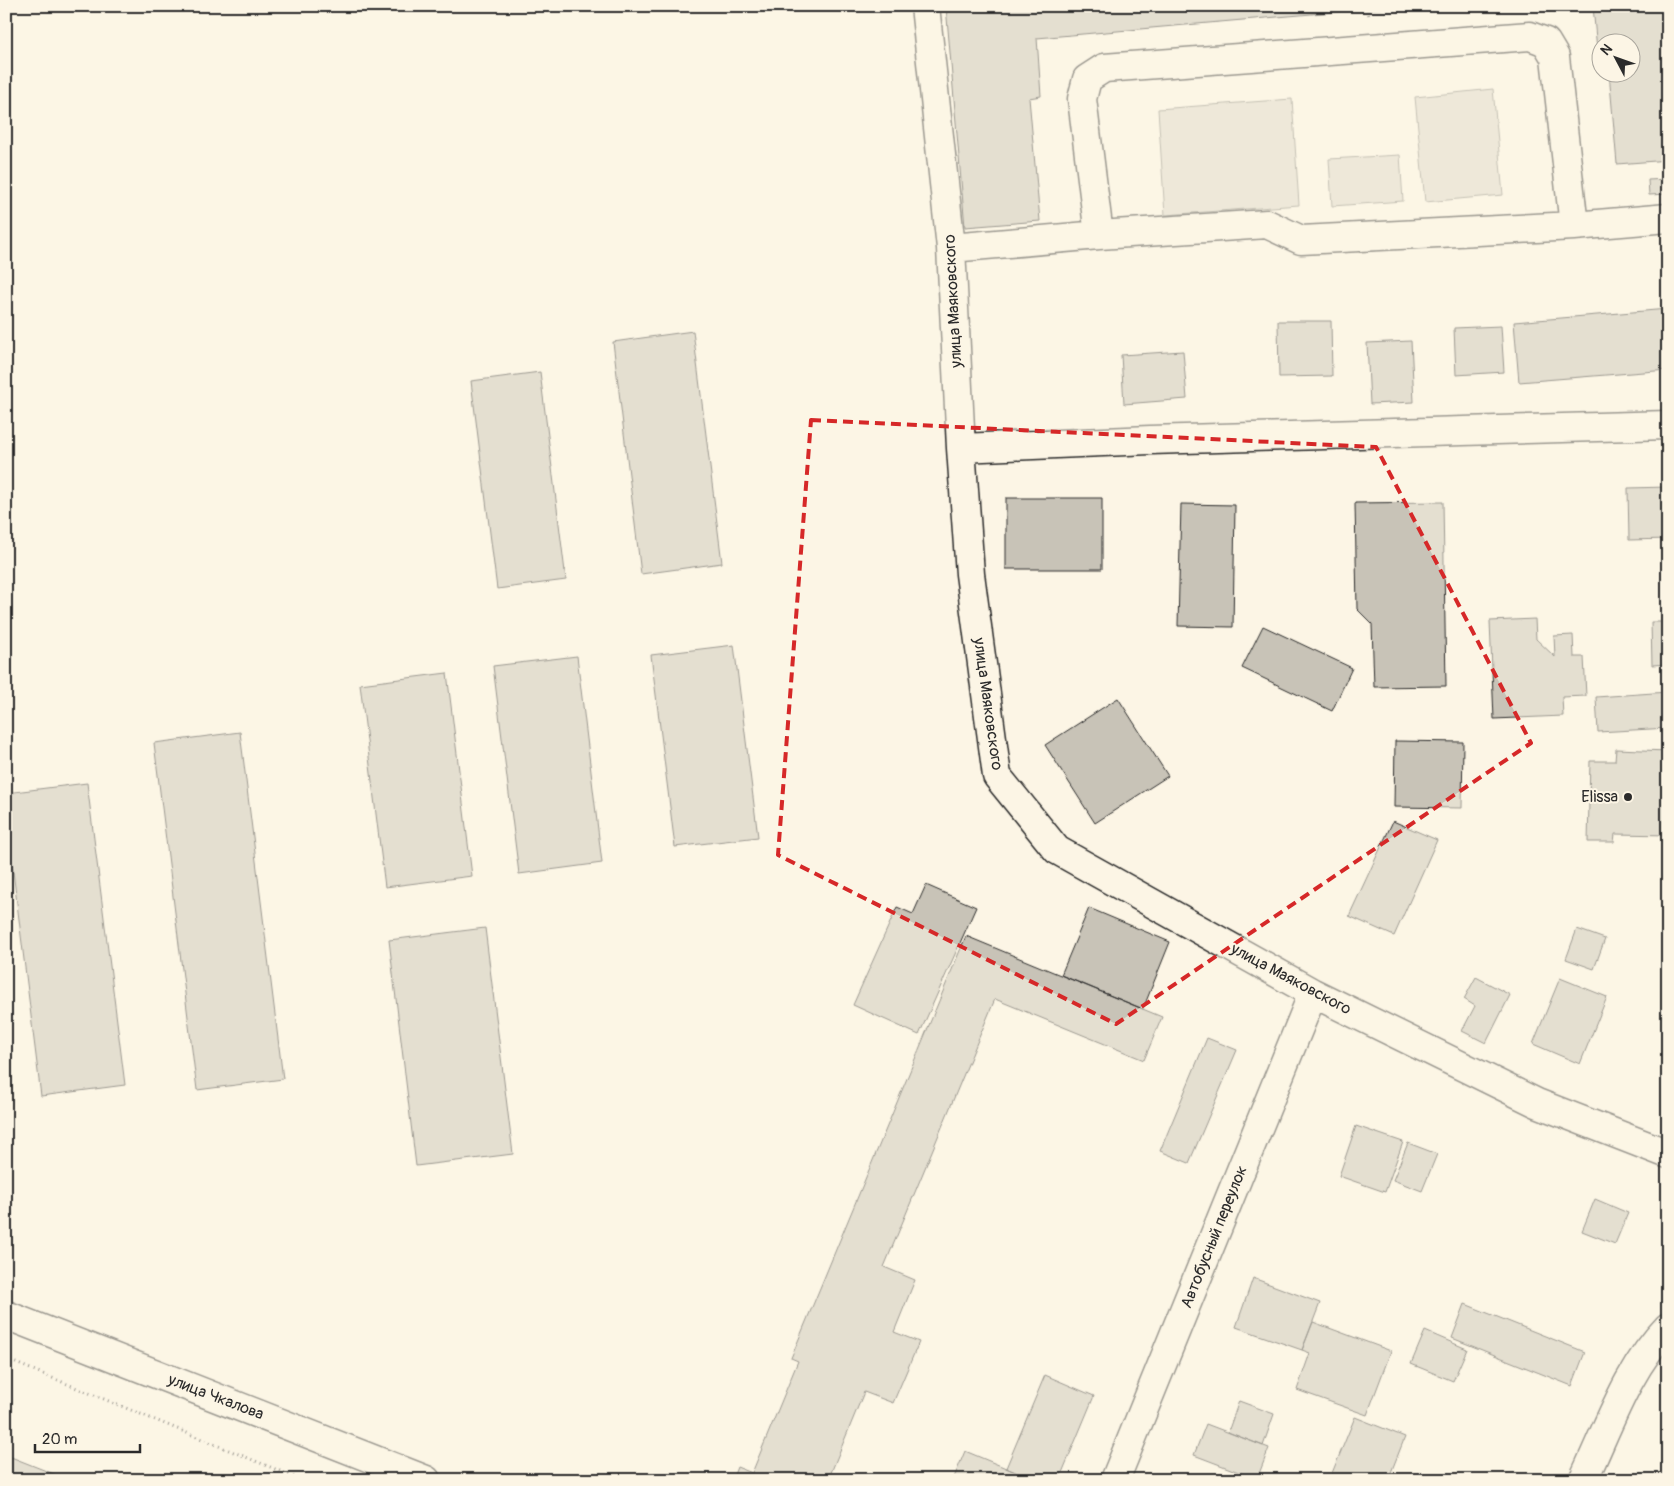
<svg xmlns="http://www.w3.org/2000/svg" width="1674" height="1486" font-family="Pangolin,sans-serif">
<rect width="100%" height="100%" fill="#fcf5e5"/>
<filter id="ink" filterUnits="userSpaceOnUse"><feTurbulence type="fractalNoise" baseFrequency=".02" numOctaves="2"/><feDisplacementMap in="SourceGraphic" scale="10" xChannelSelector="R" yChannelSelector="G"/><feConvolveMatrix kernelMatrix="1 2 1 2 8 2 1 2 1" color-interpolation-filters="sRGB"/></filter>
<g filter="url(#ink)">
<path fill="#ded8ca" stroke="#84827a" d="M 1493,89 L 1503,195 L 1425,202 L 1415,97 Z
M 1292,99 L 1299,205 L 1165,215 L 1158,109 Z
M 1400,155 L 1403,201 L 1332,206 L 1329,159 Z"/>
<path fill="#c8c3b7" stroke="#2b2b2b" d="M 946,6 L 1403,6 L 1037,38 L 1041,96 L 1029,98 L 1040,221 L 965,227 Z
M 1593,6 L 1668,6 L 1668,160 L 1617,164 L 1609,72 L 1632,72 L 1632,42 L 1602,42 L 1602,50 L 1597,50 Z
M 1668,179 L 1668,194 L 1649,195 L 1648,180 Z
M 1668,309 L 1668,370 L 1519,382 L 1514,322 Z
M 1278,321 L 1331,321 L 1332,376 L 1279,377 Z
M 1501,326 L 1504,372 L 1456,375 L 1454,328 Z
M 693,331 L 722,563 L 641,574 L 613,342 Z
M 1411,341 L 1414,402 L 1370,404 L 1367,343 Z
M 1183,351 L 1187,399 L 1124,404 L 1121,355 Z
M 540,372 L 566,580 L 497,589 L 471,381 Z
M 1668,487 L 1668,539 L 1629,540 L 1628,488 Z
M 1006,498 L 1102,498 L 1102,569 L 1006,569 Z
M 1443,502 L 1446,686 L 1374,687 L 1372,624 L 1357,609 L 1355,503 Z
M 1181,504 L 1235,505 L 1233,627 L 1178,626 Z
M 1535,619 L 1536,639 L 1555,657 L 1554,636 L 1573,635 L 1574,657 L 1584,657 L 1586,696 L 1562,697 L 1563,716 L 1494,719 L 1490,621 Z
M 1651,622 L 1668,622 L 1668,664 L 1652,665 Z
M 1263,626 L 1352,668 L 1332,711 L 1242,668 Z
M 734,645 L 758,837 L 675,847 L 651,655 Z
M 577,656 L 602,863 L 519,874 L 493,666 Z
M 447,673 L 472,876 L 385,887 L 360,684 Z
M 1668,692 L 1668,728 L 1598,732 L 1596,697 Z
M 1118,698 L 1168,776 L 1095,823 L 1045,745 Z
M 240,732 L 283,1079 L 197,1090 L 154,743 Z
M 1395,741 L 1463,742 L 1462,808 L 1394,807 Z
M 1616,749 L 1668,751 L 1668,835 L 1615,834 L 1614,842 L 1588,842 L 1590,761 L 1615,761 Z
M 87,783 L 125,1085 L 41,1096 L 6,815 L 6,793 Z
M 1393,821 L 1437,840 L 1394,936 L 1349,916 Z
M 926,885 L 976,907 L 919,1035 L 853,1005 L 897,907 L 913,914 Z
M 1089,908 L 1170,942 L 1143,1009 L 1061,975 Z
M 485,928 L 513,1154 L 416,1166 L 389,940 Z
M 1577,929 L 1605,939 L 1594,969 L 1566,959 Z
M 966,936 L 1162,1017 L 1144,1060 L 995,999 L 884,1267 L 915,1280 L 894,1332 L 919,1342 L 893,1403 L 864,1392 L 828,1480 L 732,1480 L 737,1467 L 752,1473 L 798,1361 L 791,1358 Z
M 1476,977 L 1510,995 L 1486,1043 L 1462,1031 L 1475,1006 L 1464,999 Z
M 1560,978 L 1607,997 L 1580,1064 L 1533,1044 Z
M 1207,1038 L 1237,1050 L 1189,1163 L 1160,1151 Z
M 1356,1126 L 1403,1142 L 1385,1192 L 1339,1176 Z
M 1408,1143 L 1437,1154 L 1422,1191 L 1393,1180 Z
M 1595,1199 L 1628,1213 L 1615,1244 L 1582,1231 Z
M 1253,1278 L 1320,1303 L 1302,1350 L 1236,1327 Z
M 1465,1304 L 1585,1352 L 1572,1386 L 1452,1338 Z
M 1313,1322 L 1391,1351 L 1367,1415 L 1297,1390 L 1310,1353 L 1302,1350 Z
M 1425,1331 L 1467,1349 L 1453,1381 L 1411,1364 Z
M 1045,1375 L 1094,1396 L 1059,1480 L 1034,1480 L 1006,1468 Z
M 1239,1401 L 1274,1414 L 1263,1446 L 1228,1432 Z
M 1355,1417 L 1405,1437 L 1388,1480 L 1335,1480 L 1330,1478 Z
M 1206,1424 L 1269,1448 L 1257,1479 L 1194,1455 Z
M 965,1451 L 1006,1468 L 1034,1480 L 953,1480 Z
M 6,1455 L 69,1480 L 6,1480 Z
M 1641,1474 L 1653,1480 L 1639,1480 Z"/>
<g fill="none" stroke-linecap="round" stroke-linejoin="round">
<g stroke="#2b2b2b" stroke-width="31">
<path id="minor" d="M 925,6 L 951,248 L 961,448 L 970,574 L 997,776 L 1057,850 L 1313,993 L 1537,1103 L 1668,1154
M 1574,226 L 1555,57 L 1546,42 L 1530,36 L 1104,68 L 1087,79 L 1082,99 L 1099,235 L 1267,224 L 1301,240 L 1574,226 L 1668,218
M 951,248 L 1099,235
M 961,448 L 1150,440 L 1668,425
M 1115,1480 L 1313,993
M 1583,1480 C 1608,1428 1627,1369 1668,1327"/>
</g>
<g stroke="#2b2b2b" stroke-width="31">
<path id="major" d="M 6,1315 L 426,1480"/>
</g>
<path stroke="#2b2b2b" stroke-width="3" stroke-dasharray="1 4" stroke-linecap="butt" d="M 1368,9 L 1369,17
M 6,1359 L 302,1480"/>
<use href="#minor" stroke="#fcf5e5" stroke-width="28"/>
<use href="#major" stroke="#fcf5e5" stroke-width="28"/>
</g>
</g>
<path d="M0 0H1674V1486H0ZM 811,420 L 1376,447 L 1531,743 L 1116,1024 L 778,855 Z" fill="#fcf5e5" fill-opacity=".55" fill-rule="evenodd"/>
<path fill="none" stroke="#d62828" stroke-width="4" stroke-dasharray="10 6" stroke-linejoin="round" d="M 811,420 L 1376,447 L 1531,743 L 1116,1024 L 778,855 Z"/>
<circle fill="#2b2b2b" stroke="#fcf5e5" stroke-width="2" cx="1628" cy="797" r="5"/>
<g text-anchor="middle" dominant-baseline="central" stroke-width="4" stroke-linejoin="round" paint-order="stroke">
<g font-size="16" fill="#2b2b2b" stroke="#fcf5e5">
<text transform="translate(953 301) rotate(-93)">улица Маяковского</text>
<text transform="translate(988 704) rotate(82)">улица Маяковского</text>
<text transform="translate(1291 979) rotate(28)">улица Маяковского</text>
<text transform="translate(1214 1237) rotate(-68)">Автобусный переулок</text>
<text transform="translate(216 1397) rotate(21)">улица Чкалова</text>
</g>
<g font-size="16" fill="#2b2b2b" stroke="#fcf5e5" text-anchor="end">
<text x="1618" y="797">Elissa</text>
</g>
</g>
<rect width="1674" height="1486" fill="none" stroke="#fcf5e5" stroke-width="25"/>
<rect x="12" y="12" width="1649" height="1461" fill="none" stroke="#2b2b2b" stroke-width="2" filter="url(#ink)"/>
<g transform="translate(1616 58) rotate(311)"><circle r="24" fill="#fcf5e5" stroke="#a8a49b"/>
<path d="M0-4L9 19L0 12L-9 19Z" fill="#2b2b2b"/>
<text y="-8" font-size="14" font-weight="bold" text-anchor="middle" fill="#2b2b2b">N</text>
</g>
<path d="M35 1444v8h105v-8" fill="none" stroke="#2b2b2b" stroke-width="2.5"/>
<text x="42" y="1444" font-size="15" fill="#2b2b2b" stroke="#fcf5e5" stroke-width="4" paint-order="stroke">20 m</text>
</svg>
